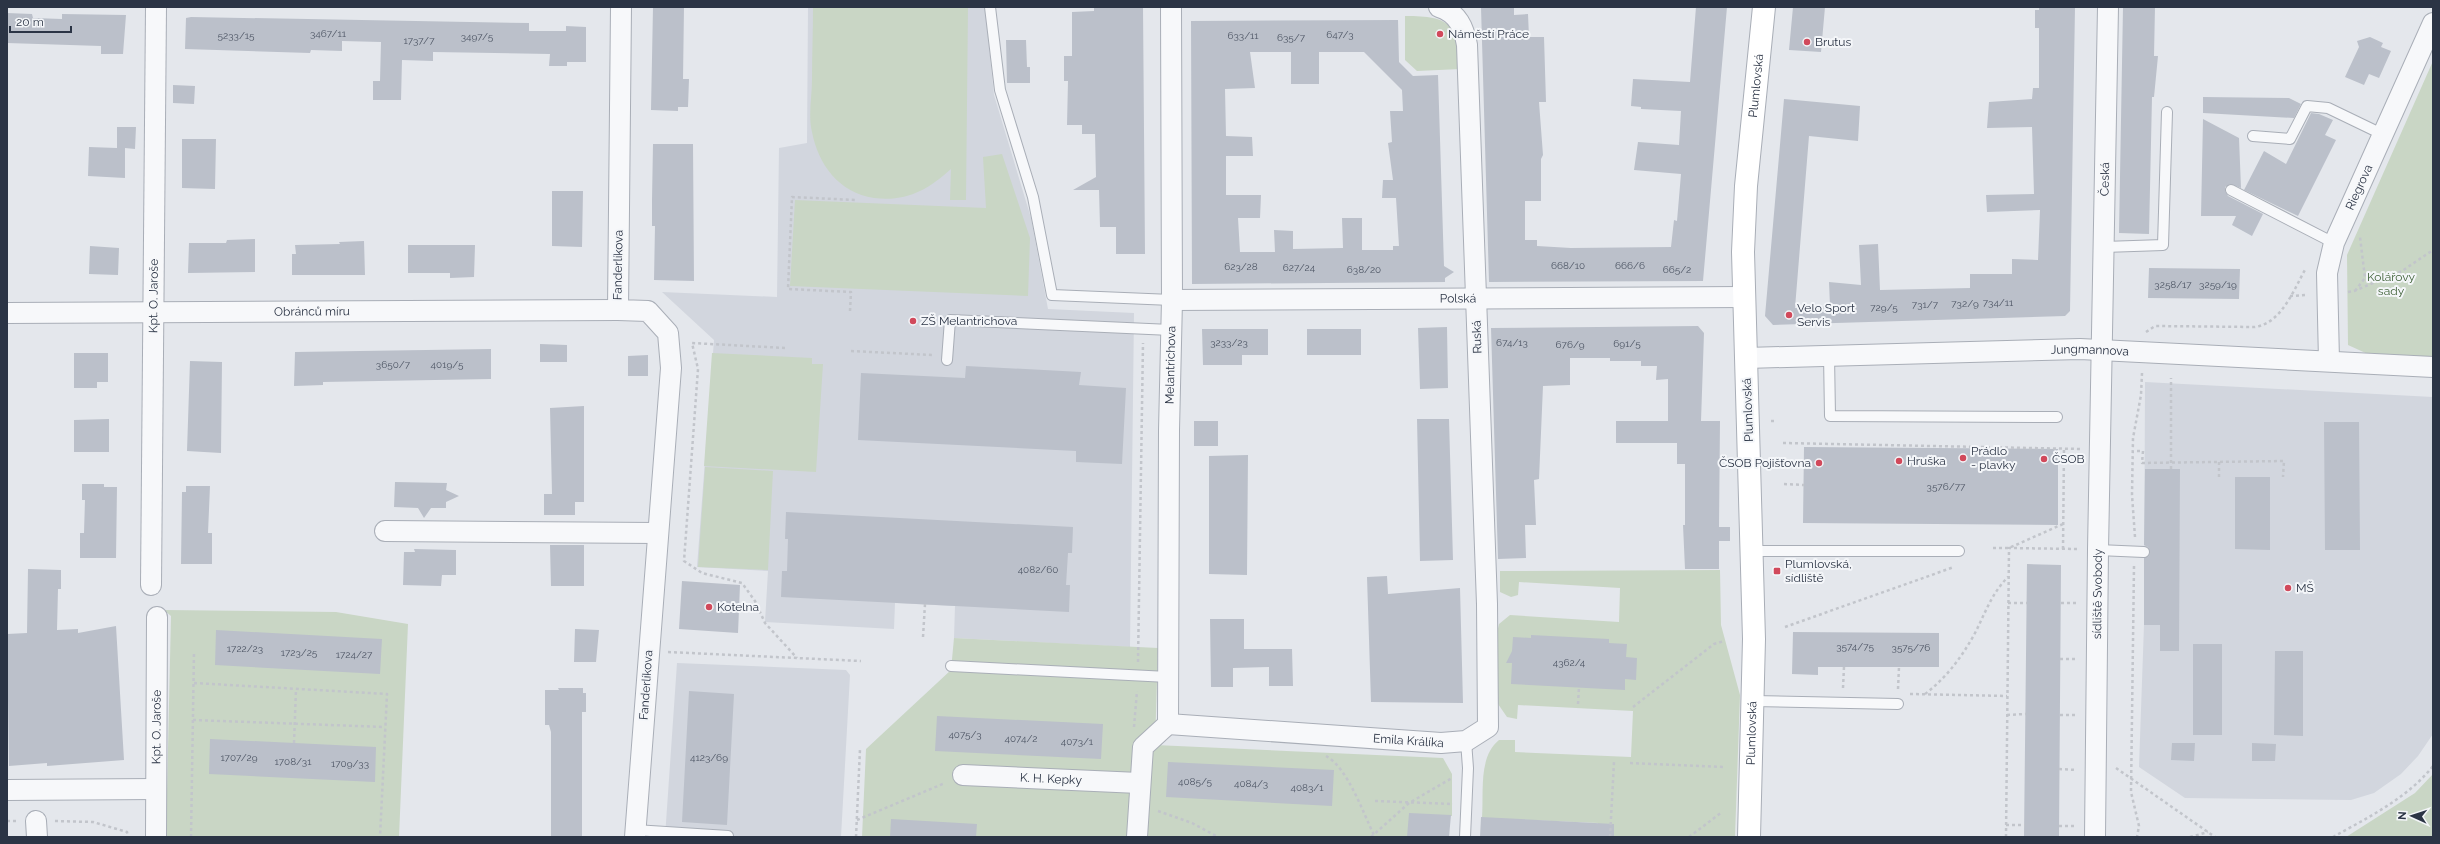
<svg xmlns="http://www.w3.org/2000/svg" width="2440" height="844" font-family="Raleway,sans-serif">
<rect width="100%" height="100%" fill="#e4e7ec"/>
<path fill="#d2d6de" d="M 808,7 L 985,7 L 994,95 L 1031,218 L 1048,309 L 1134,313 L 1130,647 L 954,638 L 955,606 L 895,603 L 894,629 L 765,622 L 768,571 L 697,567 L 714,340 L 662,292 L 777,297 L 779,148 L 807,143 Z
M 2145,382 L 2433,397 L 2433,734 L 2418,756 L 2401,774 L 2374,793 L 2351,800 L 2185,798 L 2139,767 L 2144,625 Z
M 677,663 L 846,670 L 850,675 L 841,837 L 665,837 Z"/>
<path fill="#c9d6c5" d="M 813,7 L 968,7 L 966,200 L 950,200 L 951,169 C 928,190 906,202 874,198 C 839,193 818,164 812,132 C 808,116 812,96 812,80 C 812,56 813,31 813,7 Z
M 1405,16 C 1452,16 1456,24 1461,69 L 1417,71 L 1405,60 Z
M 2433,61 L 2433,358 L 2370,355 L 2348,345 L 2347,255 Z
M 1002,154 L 1030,238 L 1028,296 L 790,286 L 795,200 L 986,208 L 983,157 Z
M 712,353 L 812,358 L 812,364 L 823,364 L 816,472 L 704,466 Z
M 705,467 L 773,471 L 768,570 L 698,567 Z
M 1720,570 L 1721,625 L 1740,695 L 1735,837 L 1597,837 L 1598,823 L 1482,818 C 1484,792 1478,757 1499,740 L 1515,740 L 1515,752 L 1631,757 L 1633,711 L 1518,705 L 1517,719 L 1507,717 L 1498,704 L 1496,638 L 1499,624 L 1510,615 L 1619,622 L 1620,588 L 1519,582 L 1518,595 L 1511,597 L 1500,592 L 1500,571 Z
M 164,610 L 336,612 L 408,624 L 399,837 L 166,837 L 171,616 Z
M 954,638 L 1158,648 L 1155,745 L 1443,758 L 1452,774 L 1452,816 L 1410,814 L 1408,837 L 862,837 L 866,749 L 951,670 Z
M 2433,774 L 2433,837 L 2346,837 L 2415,793 Z"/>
<path fill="#bbc0ca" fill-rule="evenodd" d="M 653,7 L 684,7 L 683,79 L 689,79 L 688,107 L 678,107 L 678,111 L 651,110 Z
M 1094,7 L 1143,7 L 1145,254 L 1116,254 L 1116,227 L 1100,227 L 1099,190 L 1073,190 L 1096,177 L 1095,134 L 1082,134 L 1082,125 L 1067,125 L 1068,81 L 1064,81 L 1064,56 L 1072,56 L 1072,12 L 1094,11 Z
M 1481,7 L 1514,7 L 1514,15 L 1528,14 L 1529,37 L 1544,37 L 1546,102 L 1539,102 L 1543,155 L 1541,159 L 1541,201 L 1525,201 L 1525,240 L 1537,240 L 1537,246 L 1571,248 L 1671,247 L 1674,220 L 1677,221 L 1681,174 L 1634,170 L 1638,142 L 1679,145 L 1681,111 L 1641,109 L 1641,107 L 1631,106 L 1633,79 L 1690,82 L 1696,7 L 1727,7 L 1703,281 L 1489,282 Z
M 1793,7 L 1825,7 L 1821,52 L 1789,50 Z
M 2039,7 L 2075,7 L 2070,311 L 2065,316 L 1773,325 L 1765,316 L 1784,99 L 1860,106 L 1858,141 L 1809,136 L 1795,308 L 1830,306 L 1829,282 L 1861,285 L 1859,245 L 1878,244 L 1880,290 L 1970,288 L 1970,274 L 2012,274 L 2012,259 L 2038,260 L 2040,210 L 1987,212 L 1986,195 L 2034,194 L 2032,127 L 1987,128 L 1989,102 L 2032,99 L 2033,88 L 2039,88 L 2039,28 L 2035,28 L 2035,10 L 2039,10 Z
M 2123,7 L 2155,7 L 2154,56 L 2158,56 L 2154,97 L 2152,97 L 2149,234 L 2119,233 Z
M 7,13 L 32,14 L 33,18 L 62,19 L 62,14 L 126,15 L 123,54 L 101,54 L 101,46 L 7,43 Z
M 191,17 L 529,23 L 529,31 L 566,31 L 566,26 L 586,27 L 586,62 L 567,62 L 567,66 L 549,66 L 550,54 L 433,52 L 433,61 L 402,60 L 401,100 L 373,100 L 373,81 L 380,81 L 381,42 L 342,41 L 342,51 L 311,50 L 310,53 L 185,49 L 186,18 Z
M 1398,20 L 1399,62 L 1413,76 L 1438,75 L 1444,266 L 1454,272 L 1445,278 L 1445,282 L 1192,284 L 1191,21 ZM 1250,52 L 1291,52 L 1291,84 L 1319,84 L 1319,52 L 1364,52 L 1402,90 L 1403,111 L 1390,111 L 1392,142 L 1388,143 L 1393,180 L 1383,180 L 1382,198 L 1396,198 L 1399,246 L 1393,246 L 1393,250 L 1362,250 L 1362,218 L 1342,218 L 1343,248 L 1293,249 L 1293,231 L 1274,230 L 1275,252 L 1240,252 L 1238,218 L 1260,218 L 1261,195 L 1226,195 L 1226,156 L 1253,156 L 1252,137 L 1226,136 L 1225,89 L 1255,88 Z
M 2370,37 L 2383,43 L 2381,47 L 2391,51 L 2379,78 L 2369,74 L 2364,85 L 2345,77 L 2359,47 L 2357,41 Z
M 1006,40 L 1026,40 L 1027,67 L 1030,67 L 1030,83 L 1007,83 Z
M 173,85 L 195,86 L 194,104 L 173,103 Z
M 2203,97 L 2289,98 L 2301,104 L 2294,118 L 2203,113 Z
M 2311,113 L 2319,114 L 2333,120 L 2325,135 L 2336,140 L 2298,216 L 2244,190 L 2264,151 L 2286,164 Z
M 2203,119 L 2239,138 L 2241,188 L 2230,184 L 2225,187 L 2225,191 L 2228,196 L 2263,214 L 2252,236 L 2232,225 L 2236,216 L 2201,216 Z
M 117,127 L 136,127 L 135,149 L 125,148 L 125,178 L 88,176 L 89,147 L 117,148 Z
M 182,139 L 216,139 L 215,189 L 182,188 Z
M 653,144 L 693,144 L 694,281 L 654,280 L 655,226 L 652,226 L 652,200 Z
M 552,191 L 583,191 L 582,247 L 552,246 Z
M 255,239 L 255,272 L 188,273 L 189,243 L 226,243 L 227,240 Z
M 364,241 L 365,275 L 292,275 L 292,254 L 296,254 L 295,245 L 340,244 L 339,242 Z
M 408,245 L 475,245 L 474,277 L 450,278 L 450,273 L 408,273 Z
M 90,246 L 119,248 L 118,275 L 89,274 Z
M 2149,268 L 2240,269 L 2239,299 L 2148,298 Z
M 1698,326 L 1704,333 L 1701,421 L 1720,421 L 1719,527 L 1730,527 L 1730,541 L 1719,541 L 1719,569 L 1685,569 L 1683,525 L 1685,525 L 1685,464 L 1677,464 L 1677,443 L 1616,443 L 1616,421 L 1668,421 L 1668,379 L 1656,380 L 1657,366 L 1641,366 L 1641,361 L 1610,361 L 1610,358 L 1570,358 L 1570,385 L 1543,386 L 1539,479 L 1534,480 L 1536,525 L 1525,525 L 1526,558 L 1498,559 L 1491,328 Z
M 1447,327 L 1448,388 L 1420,389 L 1418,328 Z
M 1202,329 L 1268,329 L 1268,355 L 1242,355 L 1242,365 L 1203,365 Z
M 1307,329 L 1361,329 L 1361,355 L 1307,355 Z
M 540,344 L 567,345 L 567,362 L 540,362 Z
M 491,349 L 491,379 L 323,382 L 323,385 L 294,386 L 295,352 Z
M 74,353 L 108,353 L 108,382 L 97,382 L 97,388 L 74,388 Z
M 648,355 L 648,376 L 628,376 L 628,356 Z
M 190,361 L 222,362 L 221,453 L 187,451 Z
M 966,366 L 1081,372 L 1079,385 L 1126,388 L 1122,464 L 1076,462 L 1076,451 L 858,440 L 861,373 L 965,378 Z
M 584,406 L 584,502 L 575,502 L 575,515 L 544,515 L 544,494 L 552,494 L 550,408 Z
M 109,419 L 109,452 L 74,452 L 74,420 Z
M 1417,419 L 1449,419 L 1453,560 L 1420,561 Z
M 1194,421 L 1218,421 L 1218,446 L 1194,446 Z
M 2324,422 L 2359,422 L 2360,550 L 2325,550 Z
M 1804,447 L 2058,449 L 2058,525 L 1803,523 Z
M 1248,455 L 1247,575 L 1209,574 L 1209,456 Z
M 2145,469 L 2180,469 L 2179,651 L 2160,651 L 2160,625 L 2144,625 L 2144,558 L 2149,556 L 2150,552 L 2148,547 L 2144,545 Z
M 2235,477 L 2270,477 L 2270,550 L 2235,549 Z
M 395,482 L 447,483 L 446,490 L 459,496 L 446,502 L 446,508 L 431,508 L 424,518 L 418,508 L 394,507 Z
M 82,484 L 104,484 L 104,487 L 117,487 L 116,558 L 80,558 L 80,533 L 84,533 L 85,500 L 82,500 Z
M 186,486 L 210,486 L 208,533 L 212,533 L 212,564 L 181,564 L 182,492 L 186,492 Z
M 786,512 L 1073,527 L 1072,553 L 1068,553 L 1066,585 L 1070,585 L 1069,612 L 781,597 L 782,571 L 787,571 L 788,539 L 785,539 Z
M 550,545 L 584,545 L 584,586 L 551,586 Z
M 414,549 L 456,550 L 456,575 L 442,575 L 441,586 L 403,585 L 404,552 L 415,552 Z
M 2027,564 L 2061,565 L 2059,837 L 2024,837 Z
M 28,569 L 61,570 L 61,589 L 58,589 L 57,630 L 78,629 L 78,633 L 116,626 L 124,760 L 47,766 L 47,763 L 9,766 L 7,634 L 27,633 Z
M 1387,576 L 1388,594 L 1460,588 L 1463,703 L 1371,702 L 1367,577 Z
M 682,581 L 740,585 L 738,633 L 679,629 Z
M 1210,619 L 1244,619 L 1244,649 L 1292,649 L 1293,686 L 1269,686 L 1269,667 L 1233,668 L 1233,687 L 1211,687 Z
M 575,629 L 599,630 L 596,662 L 574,662 Z
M 216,630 L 382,639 L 380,674 L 215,665 Z
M 1793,632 L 1939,633 L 1939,667 L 1818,667 L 1818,675 L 1792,674 Z
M 1531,635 L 1609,639 L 1609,643 L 1627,644 L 1626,657 L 1637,658 L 1636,680 L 1625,679 L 1625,690 L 1511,684 L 1512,663 L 1506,663 L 1512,651 L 1513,637 L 1531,638 Z
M 2193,644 L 2222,644 L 2222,735 L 2193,735 Z
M 2275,651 L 2303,651 L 2303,736 L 2274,735 Z
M 558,688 L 583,688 L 583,693 L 586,693 L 586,712 L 582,712 L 582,837 L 551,837 L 551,732 L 549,725 L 545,725 L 545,690 L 559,690 Z
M 689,691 L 734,694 L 727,825 L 682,822 Z
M 937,716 L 1103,724 L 1101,759 L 935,751 Z
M 210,739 L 376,747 L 375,782 L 209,774 Z
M 2172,743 L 2195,743 L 2194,761 L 2171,760 Z
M 2252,743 L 2276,744 L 2275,761 L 2252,761 Z
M 1168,762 L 1334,770 L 1332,806 L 1166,797 Z
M 1409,813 L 1451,815 L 1449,837 L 1407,837 Z
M 1481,817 L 1614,824 L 1614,837 L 1480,837 Z
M 891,819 L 977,824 L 976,837 L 890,837 Z"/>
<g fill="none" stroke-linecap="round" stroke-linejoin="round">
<g stroke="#a9aeb7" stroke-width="12">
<path id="lane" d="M 990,7 L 1000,90 L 1033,197 L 1052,295 L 1172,300
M 2253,136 L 2290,139 L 2307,106 L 2328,108 L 2384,135
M 2231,190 L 2334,243
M 2104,247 L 2163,245 L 2167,112
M 1829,355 L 1830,416 L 2057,417
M 947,360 L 950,320 L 1171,330
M 2098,550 L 2144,552
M 1752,551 L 1959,551
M 951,666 L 1168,677
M 1753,701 L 1898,704
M 635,830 L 728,836
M 1465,837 L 1468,768 L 1466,741"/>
</g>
<g stroke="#a9aeb7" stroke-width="22">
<g id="street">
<path d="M 621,7 L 618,310 L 648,311 L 668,333 L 671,368 L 635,837"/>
<path id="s1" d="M 1172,300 L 1743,297"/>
<path id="s2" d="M 7,313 L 618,310"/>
<path id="s3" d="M 1746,358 L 2080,349 L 2433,367"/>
<path id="s4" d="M 2329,361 L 2327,273 L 2334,243 L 2433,23"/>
<path d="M 385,531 L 657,533"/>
<path id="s5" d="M 151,585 L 156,7"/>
<path id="s6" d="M 1168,724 L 1441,743 L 1466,741 L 1488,727 L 1487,604 L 1467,45 C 1464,28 1458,13 1439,7"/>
<path id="s7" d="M 1168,724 L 1169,430 L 1172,300 L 1171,7"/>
<path id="s8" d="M 963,775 L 1139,783"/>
<path d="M 7,790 L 156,789"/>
<path d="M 36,821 L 37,837"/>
<path id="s9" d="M 156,837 L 157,617"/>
<path d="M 1137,837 L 1143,747 L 1168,724"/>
<path id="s10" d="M 2095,837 L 2098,550 L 2108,7"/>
</g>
</g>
<g stroke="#a9aeb7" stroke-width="24">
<g id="secondary">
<path id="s11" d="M 1749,837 L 1754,639 L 1743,252 L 1746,186 L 1764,7"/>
</g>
</g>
<path stroke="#c2c5cb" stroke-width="2.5" stroke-dasharray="3 3" stroke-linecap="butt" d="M 2355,291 L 2365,278 L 2360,237
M 2348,292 L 2354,291 L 2402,271 L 2433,250
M 2290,296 L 2307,295
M 850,311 L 851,292 L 788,289 L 792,197 L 856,200
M 2146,332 L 2155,326 L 2255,327 C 2282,323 2294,289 2306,268
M 785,348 L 692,343 L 698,369 L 684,561 L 702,573 L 742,583 L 755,601 L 765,623 L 797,658
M 851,351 L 932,355
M 1771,421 L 1776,421
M 1783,443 L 2081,449
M 2137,451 L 2143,451 L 2142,463 L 2284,461 L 2283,477
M 2219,462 L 2219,478
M 2171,469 L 2171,378
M 1784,484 L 1804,485
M 2135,537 L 2132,495 L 2133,438 L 2141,395 L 2142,373
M 1993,548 L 2009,548 L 2063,524
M 2063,549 L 2064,449
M 2134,566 L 2131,792 L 2139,826 L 2137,837
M 2008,603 L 2027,603
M 2061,603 L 2078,603
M 1785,627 L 1954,567
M 923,637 L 925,604
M 668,652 L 861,661
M 2060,659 L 2078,659
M 1138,662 L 1143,343
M 194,683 L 387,694 L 380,837
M 1843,688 L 1844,667
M 1898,689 L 1899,667
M 1910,694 L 2007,696
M 1925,694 C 1946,678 1961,658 1974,635 C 1985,614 1991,594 2008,577
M 1578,704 L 1579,687
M 1633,707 L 1714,644 L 1724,641
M 2007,715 L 2026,714
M 2060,715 L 2077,715
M 193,720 L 385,727
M 1134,727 L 1137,691
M 294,743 L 296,689
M 1326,756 C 1348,768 1363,813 1374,835
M 1630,763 L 1724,767
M 2116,768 L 2215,837
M 2059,769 L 2077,770
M 1375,801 L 1453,804
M 1158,811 L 1192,823 L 1218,837
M 857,820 L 945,783
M 7,821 L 16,821
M 55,821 L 93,822 L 127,832 L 128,837
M 2006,825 L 2025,825
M 2059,826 L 2076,826
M 191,837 L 194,652
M 856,837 L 860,749
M 1371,837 L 1409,803 L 1452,778
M 1610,837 L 1614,762
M 1689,837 L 1722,812
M 2006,837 L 2009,548 L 2078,549
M 2190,837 L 2208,832
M 2333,837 C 2367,818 2408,798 2433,766"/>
<use href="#lane" stroke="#f7f8fa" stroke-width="10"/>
<use href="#street" stroke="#f7f8fa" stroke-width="20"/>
<use href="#secondary" stroke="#fff" stroke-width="22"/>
</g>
<g fill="#d1495b" stroke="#f4f6f9" stroke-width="1.5">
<circle cx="1440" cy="34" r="4"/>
<circle cx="1807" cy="42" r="4"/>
<circle cx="1789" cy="315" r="4"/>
<circle cx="913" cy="321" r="4"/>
<circle cx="1963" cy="458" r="4"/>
<circle cx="2044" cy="459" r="4"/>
<circle cx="1899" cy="461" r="4"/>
<circle cx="1819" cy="463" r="4"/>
<rect x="1773" y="567" width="8" height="8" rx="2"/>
<circle cx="2288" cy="588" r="4"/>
<circle cx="709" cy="607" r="4"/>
</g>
<g text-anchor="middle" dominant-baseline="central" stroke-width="4" stroke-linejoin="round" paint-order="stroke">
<g font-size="10" fill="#4f5766">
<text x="328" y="33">3467/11</text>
<text x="1340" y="34">647/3</text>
<text x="236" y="35">5233/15</text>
<text x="1243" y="35">633/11</text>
<text x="477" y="36">3497/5</text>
<text x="1291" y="37">635/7</text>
<text x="419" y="40">1737/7</text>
<text x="1568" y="265">668/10</text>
<text x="1630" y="265">666/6</text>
<text x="1241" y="266">623/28</text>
<text x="1299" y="267">627/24</text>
<text x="1364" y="269">638/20</text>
<text x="1677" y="269">665/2</text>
<text x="2173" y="284">3258/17</text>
<text x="2218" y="284">3259/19</text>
<text x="1998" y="302">734/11</text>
<text x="1965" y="303">732/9</text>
<text x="1925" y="304">731/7</text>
<text x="1884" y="307">729/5</text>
<text x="1229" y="342">3233/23</text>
<text x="1512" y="342">674/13</text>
<text x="1627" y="343">691/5</text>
<text x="1570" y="344">676/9</text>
<text x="393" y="364">3650/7</text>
<text x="447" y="364">4019/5</text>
<text x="1946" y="486">3576/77</text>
<text x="1038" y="569">4082/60</text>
<text x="1855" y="646">3574/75</text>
<text x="1911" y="647">3575/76</text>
<text x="245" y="648">1722/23</text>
<text x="299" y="652">1723/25</text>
<text x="354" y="654">1724/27</text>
<text x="1569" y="662">4362/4</text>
<text x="965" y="734">4075/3</text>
<text x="1021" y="738">4074/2</text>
<text x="1077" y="741">4073/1</text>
<text x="239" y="757">1707/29</text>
<text x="709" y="757">4123/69</text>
<text x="293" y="761">1708/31</text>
<text x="350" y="763">1709/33</text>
<text x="1195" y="781">4085/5</text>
<text x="1251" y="783">4084/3</text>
<text x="1307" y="787">4083/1</text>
</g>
<g font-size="12" fill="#2b3445" stroke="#f4f6f9" text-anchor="start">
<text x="1448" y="34">Náměstí Práce</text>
<text x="1815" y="42">Brutus</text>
<text x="1797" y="308">Velo Sport<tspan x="1797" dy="14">Servis</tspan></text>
<text x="921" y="321">ZŠ Melantrichova</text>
<text x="1971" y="451">Prádlo<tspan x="1971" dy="14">- plavky</tspan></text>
<text x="2052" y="459">ČSOB</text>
<text x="1907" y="461">Hruška</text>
<text x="1811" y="463" text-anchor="end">ČSOB Pojišťovna</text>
<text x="1785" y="564">Plumlovská,<tspan x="1785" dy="14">sídliště</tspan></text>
<text x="2296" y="588">MŠ</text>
<text x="717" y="607">Kotelna</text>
</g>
<g font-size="12" fill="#2b3445" stroke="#f4f6f9">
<text stroke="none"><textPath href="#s11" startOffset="752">Plumlovská</textPath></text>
<text stroke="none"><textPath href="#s10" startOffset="658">Česká</textPath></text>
<text stroke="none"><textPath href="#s4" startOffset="180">Riegrova</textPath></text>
<text transform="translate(618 265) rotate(-89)">Fanderlíkova</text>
<text stroke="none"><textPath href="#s5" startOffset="289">Kpt. O. Jaroše</textPath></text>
<text stroke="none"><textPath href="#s1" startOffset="286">Polská</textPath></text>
<text stroke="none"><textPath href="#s2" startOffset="305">Obránců míru</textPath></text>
<text transform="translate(1477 337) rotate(-92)">Ruská</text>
<text stroke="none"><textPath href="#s3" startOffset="344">Jungmannova</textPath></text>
<text stroke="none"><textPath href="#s7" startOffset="359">Melantrichova</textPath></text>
<text transform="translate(1748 410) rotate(-92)">Plumlovská</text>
<text stroke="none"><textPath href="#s10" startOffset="243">sídliště Svobody</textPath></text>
<text transform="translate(646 685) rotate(-86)">Fanderlíkova</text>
<text stroke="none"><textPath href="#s9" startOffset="110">Kpt. O. Jaroše</textPath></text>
<text stroke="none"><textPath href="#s11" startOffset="104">Plumlovská</textPath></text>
<text stroke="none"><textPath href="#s6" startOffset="241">Emila Králíka</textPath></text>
<text stroke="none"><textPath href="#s8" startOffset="88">K. H. Kepky</textPath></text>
</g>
<g font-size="12" fill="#3f6138" stroke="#f4f6f9">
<text x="2391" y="277">Kolářovy<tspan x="2391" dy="14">sady</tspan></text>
</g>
</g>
<rect width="2440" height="844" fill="none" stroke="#2b3445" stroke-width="16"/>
<g transform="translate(2412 816) rotate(273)" stroke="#f4f6f9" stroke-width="3" paint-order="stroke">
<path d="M0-3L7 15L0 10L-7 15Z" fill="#2b3445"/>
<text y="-6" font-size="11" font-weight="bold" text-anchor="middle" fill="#2b3445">N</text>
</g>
<path d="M10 26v6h61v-6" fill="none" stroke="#2b3445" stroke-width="2"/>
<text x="16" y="26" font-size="12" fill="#2b3445" stroke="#f4f6f9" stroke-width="3" paint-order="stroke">20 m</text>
</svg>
